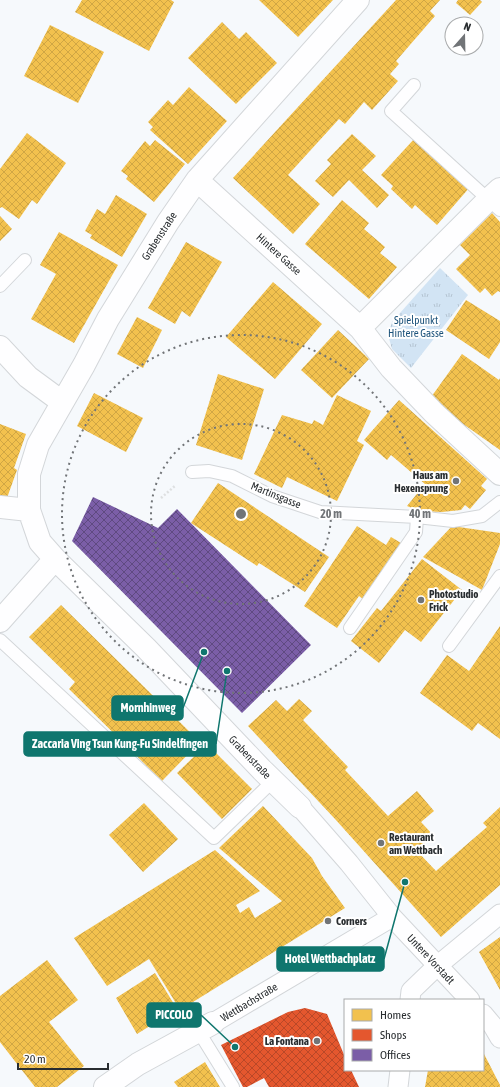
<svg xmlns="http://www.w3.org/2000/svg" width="500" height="1087" font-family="'Asap Condensed',sans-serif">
<defs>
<pattern id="park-tufts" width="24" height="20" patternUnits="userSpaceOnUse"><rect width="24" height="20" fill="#d2e4f4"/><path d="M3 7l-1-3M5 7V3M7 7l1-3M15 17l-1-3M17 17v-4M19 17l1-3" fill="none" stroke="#b4c4d2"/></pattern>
<pattern id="homes-cross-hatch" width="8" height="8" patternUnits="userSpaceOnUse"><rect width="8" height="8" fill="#f2c14e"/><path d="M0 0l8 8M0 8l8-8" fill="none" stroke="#d0a644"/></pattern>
<pattern id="shops-cross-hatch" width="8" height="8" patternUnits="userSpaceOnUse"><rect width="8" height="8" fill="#e4572e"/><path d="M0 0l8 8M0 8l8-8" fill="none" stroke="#b94828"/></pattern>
<pattern id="offices-cross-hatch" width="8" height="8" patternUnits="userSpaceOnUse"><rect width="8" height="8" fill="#7b5ea7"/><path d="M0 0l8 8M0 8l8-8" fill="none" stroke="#5f4a81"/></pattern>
</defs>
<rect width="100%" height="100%" fill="#f6f9fc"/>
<path fill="url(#park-tufts)" d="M 440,268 L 468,295 L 411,368 L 392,349 L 388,335 L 392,322 Z"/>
<path fill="url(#homes-cross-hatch)" d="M 82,0 L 171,0 L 174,2 L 149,51 L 75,12 Z
M 259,0 L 333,0 L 298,37 Z
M 396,0 L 440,0 L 430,11 L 435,16 L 396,61 L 399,64 L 390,74 L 398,81 L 372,110 L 364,102 L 345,124 L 339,119 L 288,175 L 320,204 L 293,234 L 233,178 Z
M 458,0 L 480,0 L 482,2 L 470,15 L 456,3 Z
M 222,22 L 239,39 L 246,32 L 277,63 L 236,104 L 188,58 Z
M 50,25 L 104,52 L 78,103 L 24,76 Z
M 189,87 L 227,121 L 188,164 L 150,130 L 153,127 L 148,122 L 168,100 L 173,105 Z
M 27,133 L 66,163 L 37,204 L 32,200 L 19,219 L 2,207 L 0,208 L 0,169 Z
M 352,134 L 376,156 L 362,170 L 389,195 L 377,208 L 349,180 L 333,197 L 315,181 L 331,164 L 327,160 Z
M 415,138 L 470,187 L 437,225 L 415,205 L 412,209 L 391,189 L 393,186 L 381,175 Z
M 155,140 L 185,164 L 154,202 L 126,179 L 128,176 L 121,171 L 145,141 L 150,146 Z
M 116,195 L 147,214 L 122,257 L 90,238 L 92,235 L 85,231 L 97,209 L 105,214 Z
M 342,200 L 369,223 L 364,229 L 385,247 L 380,253 L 397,267 L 369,299 L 305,244 Z
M 492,213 L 500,222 L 500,292 L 498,291 L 492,296 L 485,288 L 480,293 L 456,269 L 470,255 L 460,245 Z
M 0,216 L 12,229 L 0,241 Z
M 59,232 L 118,265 L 74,343 L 31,319 L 56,274 L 40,265 Z
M 186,242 L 222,262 L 190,317 L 182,311 L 175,324 L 148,308 Z
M 273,282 L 322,324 L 275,379 L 226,337 Z
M 466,300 L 500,321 L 500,342 L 489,359 L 446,330 Z
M 137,317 L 162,330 L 143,368 L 117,354 Z
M 338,330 L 369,359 L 332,398 L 301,370 Z
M 462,354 L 499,380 L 500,378 L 500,450 L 429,400 Z
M 218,374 L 264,389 L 242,460 L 196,445 Z
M 94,393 L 143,418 L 126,452 L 77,426 Z
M 337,395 L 371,411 L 357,441 L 364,445 L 337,501 L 287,477 L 282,488 L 254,474 L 282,415 L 312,424 L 314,420 L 323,425 Z
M 399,400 L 487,479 L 481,486 L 486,490 L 470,509 L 465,505 L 461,510 L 442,512 L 419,511 L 407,506 L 425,484 L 391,455 L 387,460 L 364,440 Z
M 0,424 L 26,434 L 14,468 L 17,470 L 7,498 L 0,495 Z
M 218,483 L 329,557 L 305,592 L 259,563 L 257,566 L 191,523 Z
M 357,526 L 386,545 L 391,537 L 401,543 L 364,600 L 359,596 L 337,628 L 304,606 Z
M 452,526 L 500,533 L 500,544 L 482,590 L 423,557 Z
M 422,559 L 462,590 L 421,642 L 405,630 L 379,663 L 351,641 L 377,608 L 381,611 Z
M 61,605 L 200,742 L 162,781 L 69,689 L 75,682 L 29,637 Z
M 500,626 L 500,739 L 478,723 L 472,731 L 420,693 L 447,655 L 469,671 Z
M 299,699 L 312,711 L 303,720 L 348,767 L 345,770 L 388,816 L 417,791 L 434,811 L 421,822 L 433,835 L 417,851 L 436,871 L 487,827 L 483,823 L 500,807 L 500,885 L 441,937 L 335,819 L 248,726 L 276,700 L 287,711 Z
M 207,744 L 252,789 L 222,819 L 177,773 Z
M 144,803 L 178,839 L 143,872 L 109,835 Z
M 263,806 L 312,858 L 322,876 L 345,908 L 180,1010 L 149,959 L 107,986 L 74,938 L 215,850 L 260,891 L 236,905 L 240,913 L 249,907 L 255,918 L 282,901 L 219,848 Z
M 500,937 L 500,990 L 479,952 Z
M 47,960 L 78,1000 L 49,1022 L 84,1066 L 57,1087 L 35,1087 L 0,1042 L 0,996 Z
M 155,973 L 177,1009 L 137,1034 L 116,998 Z
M 483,1052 L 500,1085 L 500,1087 L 425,1087 L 428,1070 L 483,1070 Z
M 205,1062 L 220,1087 L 178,1087 L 174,1082 Z"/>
<path fill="url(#shops-cross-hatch)" d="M 305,1008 L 327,1014 L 345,1057 L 345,1070 L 351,1070 L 359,1087 L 269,1087 L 264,1078 L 247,1087 L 243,1087 L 221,1045 L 288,1012 Z"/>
<path fill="url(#offices-cross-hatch)" d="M 93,497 L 158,528 L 177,509 L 311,645 L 242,713 L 72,541 Z"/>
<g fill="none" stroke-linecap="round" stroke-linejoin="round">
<g stroke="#d3d6d9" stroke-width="14">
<path id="service" d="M 414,85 L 391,111 L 500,210
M 0,286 L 25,260
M 192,472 L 209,471 L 232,476 L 272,496 L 320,512 L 417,517 L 453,521 L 482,516 L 500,502
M 350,628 L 416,532 L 417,517
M 0,640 L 214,838 L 273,781
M 449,646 L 500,576
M 199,1032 L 233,1087"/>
</g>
<g stroke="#d3d6d9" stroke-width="21">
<path id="pedestrian" d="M 300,807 L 349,863 L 392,917 L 470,1000
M 410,1000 L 411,991 L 437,966 L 500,914
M 483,1014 L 493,1026 L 500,1038
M 213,1023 L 392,917
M 398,1087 L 400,1070"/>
</g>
<g stroke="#d3d6d9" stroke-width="24">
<path id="minor" d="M 197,180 L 360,328 L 391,368 L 434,413 L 500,474
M 360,328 L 489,199 L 500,189
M 0,347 L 28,377 L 62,402
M 0,507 L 29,510
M 0,621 L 55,559
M 300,807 L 262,770 L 146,648 L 55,559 L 40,542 L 29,510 L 29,474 L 38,445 L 84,365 L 108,319 L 168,222 L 197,180 L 358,0
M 105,1087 L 138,1064 L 213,1023"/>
</g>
<path stroke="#dee0e1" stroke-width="2.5" stroke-dasharray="2 2" stroke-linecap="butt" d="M 161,498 L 176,485"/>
<use href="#service" stroke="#fefeff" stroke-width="12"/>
<use href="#pedestrian" stroke="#fefeff" stroke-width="19"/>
<use href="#minor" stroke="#fefeff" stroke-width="22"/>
</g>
<g fill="none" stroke="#717477" stroke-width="2" stroke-dasharray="2 4">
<circle cx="241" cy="514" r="90"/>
<circle cx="241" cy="514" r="179"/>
</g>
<g fill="#717477" stroke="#fff" stroke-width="1.5">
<circle cx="456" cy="481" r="4"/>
<circle cx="421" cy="600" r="4"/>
<circle cx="381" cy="843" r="4"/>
<circle cx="328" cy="921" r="4"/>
<circle cx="317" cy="1041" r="4"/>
</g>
<g text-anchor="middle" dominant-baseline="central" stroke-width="4" stroke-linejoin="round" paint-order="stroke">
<g font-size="11" fill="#292d30" stroke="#fff">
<text transform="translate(159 236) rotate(-57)">Grabenstraße</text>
<text transform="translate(279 254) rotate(42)">Hintere Gasse</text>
<text transform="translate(276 495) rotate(22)">Martinsgasse</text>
<text transform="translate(250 757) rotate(46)">Grabenstraße</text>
<text transform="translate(431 959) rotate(47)">Untere Vorstadt</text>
<text transform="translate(249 1002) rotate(-31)">Wettbachstraße</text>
</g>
<g font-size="11" fill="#1d537b" stroke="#fff">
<text x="416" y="320">Spielpunkt<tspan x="416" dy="13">Hintere Gasse</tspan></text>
</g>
<g font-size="11" font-weight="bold" fill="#292d30" stroke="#fff" text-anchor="start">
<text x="448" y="475" text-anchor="end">Haus am<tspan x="448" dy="13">Hexensprung</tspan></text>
<text x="429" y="594">Photostudio<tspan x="429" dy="13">Frick</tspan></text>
<text x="389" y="837">Restaurant<tspan x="389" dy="13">am Wettbach</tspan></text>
<text x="336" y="921">Corners</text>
<text x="309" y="1041" text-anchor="end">La Fontana</text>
</g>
</g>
<circle cx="241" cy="514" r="6" fill="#717477" stroke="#fff" stroke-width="2"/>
<g font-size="12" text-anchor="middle" font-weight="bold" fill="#717477" stroke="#fff" stroke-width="4" stroke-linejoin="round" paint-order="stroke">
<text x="331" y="518">20 m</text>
<text x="420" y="518">40 m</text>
</g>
<path fill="none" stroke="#0f766e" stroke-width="1.5" d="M204 652L183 708M227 671L216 744M405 882L384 959M235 1047L201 1015"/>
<g fill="#0f766e" stroke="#fff" stroke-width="1.5">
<circle cx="204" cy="652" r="4"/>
<circle cx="227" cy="671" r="4"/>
<circle cx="405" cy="882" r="4"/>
<circle cx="235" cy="1047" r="4"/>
</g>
<g fill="#0f766e" stroke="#0f766e" stroke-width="1.5">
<rect x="112" y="696" width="71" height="24" rx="4"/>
<rect x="24" y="732" width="192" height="24" rx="4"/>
<rect x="277" y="947" width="107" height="24" rx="4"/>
<rect x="147" y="1003" width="54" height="24" rx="4"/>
</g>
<g font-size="12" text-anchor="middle" font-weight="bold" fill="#fff">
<text x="148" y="712">Mornhinweg</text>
<text x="120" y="748">Zaccaria Ving Tsun Kung-Fu Sindelfingen</text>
<text x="330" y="963">Hotel Wettbachplatz</text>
<text x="174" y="1019">PICCOLO</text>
</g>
<rect x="344" y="999" width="140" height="72" fill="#ffffff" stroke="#a9abac"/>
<rect x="352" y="1009" width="20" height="12" fill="#f2c14e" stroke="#a9abac"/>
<text x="380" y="1019" font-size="12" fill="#292d30">Homes</text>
<rect x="352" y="1029" width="20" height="12" fill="#e4572e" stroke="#a9abac"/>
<text x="380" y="1039" font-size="12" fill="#292d30">Shops</text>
<rect x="352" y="1049" width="20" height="12" fill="#7b5ea7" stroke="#a9abac"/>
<text x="380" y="1059" font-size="12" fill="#292d30">Offices</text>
<g transform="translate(464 36) rotate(20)"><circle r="19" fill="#ffffff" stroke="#a9abac"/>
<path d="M0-3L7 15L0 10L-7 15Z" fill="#717477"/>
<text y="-6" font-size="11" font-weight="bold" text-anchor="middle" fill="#292d30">N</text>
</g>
<path d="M18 1063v6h90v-6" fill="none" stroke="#292d30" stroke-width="2"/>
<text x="24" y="1063" font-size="12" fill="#292d30" stroke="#ffffff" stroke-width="3" paint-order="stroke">20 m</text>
</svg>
